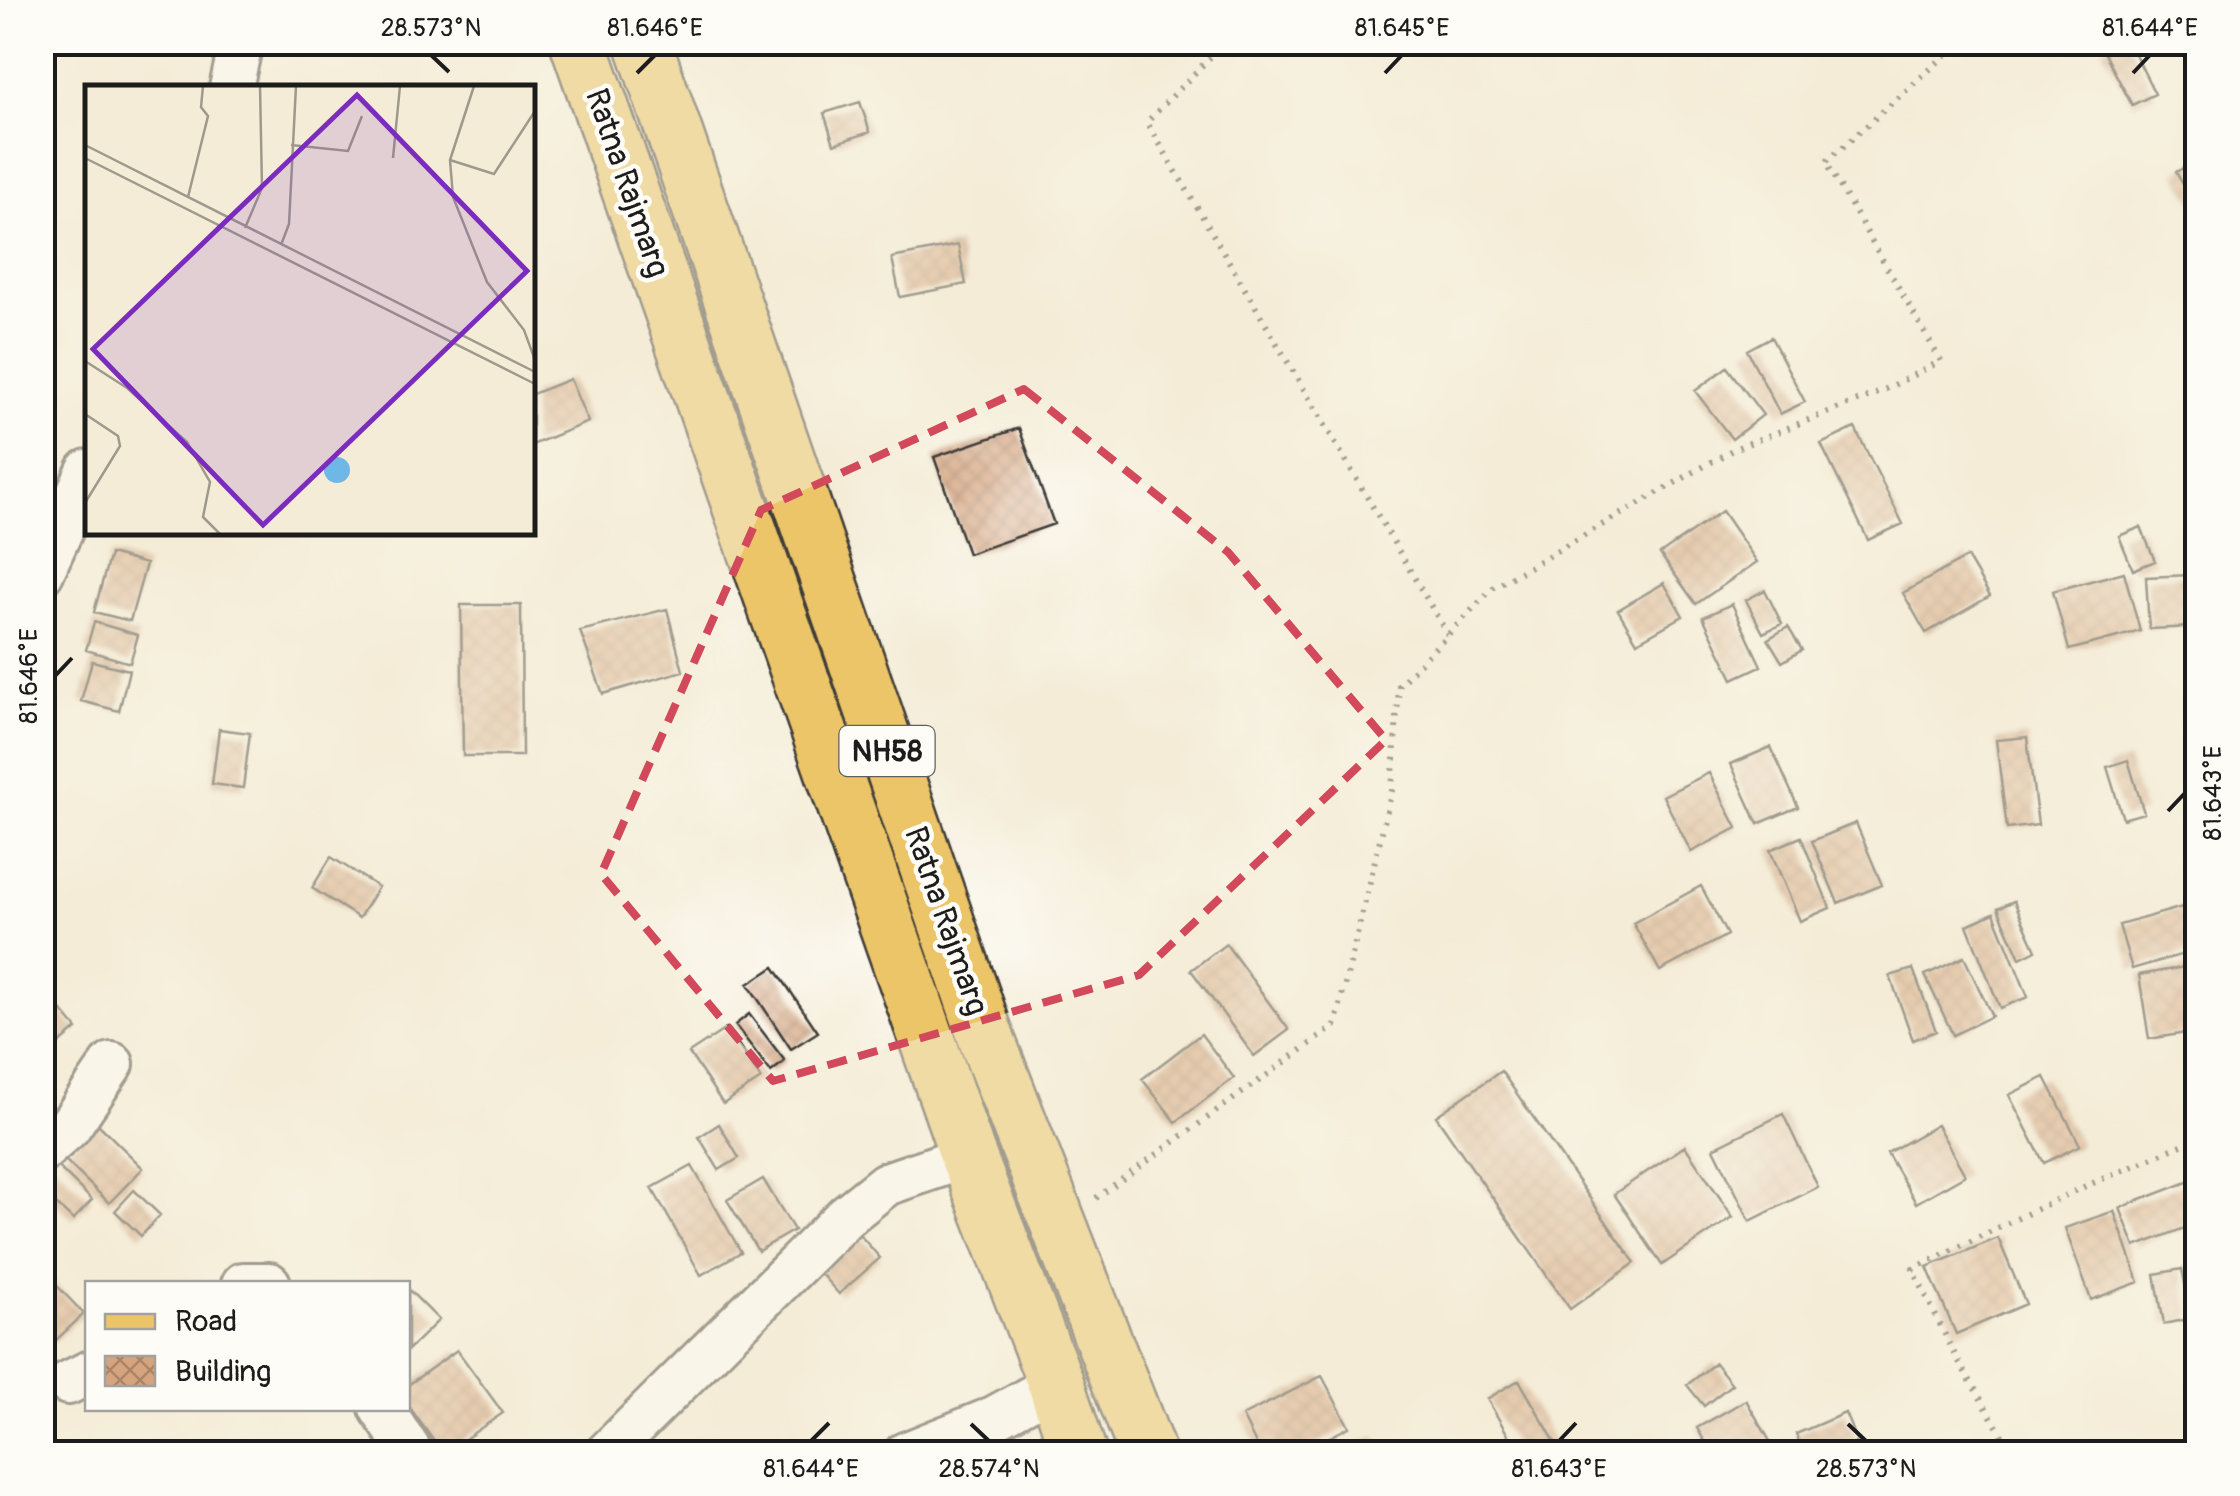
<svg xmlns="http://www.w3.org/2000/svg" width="2240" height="1496" font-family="Pangolin,sans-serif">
<defs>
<pattern id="building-cross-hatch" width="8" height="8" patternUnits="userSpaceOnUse" patternTransform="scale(2.5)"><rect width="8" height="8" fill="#d5a37d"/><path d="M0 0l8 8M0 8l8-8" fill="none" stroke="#ac8466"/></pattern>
</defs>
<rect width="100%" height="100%" fill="#fdfcf7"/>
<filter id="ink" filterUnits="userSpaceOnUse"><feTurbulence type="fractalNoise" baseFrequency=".01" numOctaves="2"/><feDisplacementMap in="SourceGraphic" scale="20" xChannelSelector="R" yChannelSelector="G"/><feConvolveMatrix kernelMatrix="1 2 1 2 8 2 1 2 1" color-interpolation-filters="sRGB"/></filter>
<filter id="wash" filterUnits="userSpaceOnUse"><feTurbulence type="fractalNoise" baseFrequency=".0048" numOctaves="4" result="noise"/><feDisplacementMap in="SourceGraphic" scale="40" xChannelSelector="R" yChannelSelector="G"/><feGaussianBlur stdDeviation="2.25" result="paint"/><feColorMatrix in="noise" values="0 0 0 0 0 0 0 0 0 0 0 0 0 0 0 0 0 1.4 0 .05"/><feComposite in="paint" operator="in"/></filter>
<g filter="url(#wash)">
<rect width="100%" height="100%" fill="#f4ecd7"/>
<g id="blocks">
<path fill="url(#building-cross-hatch)" d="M 2113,42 L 2129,42 L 2155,94 L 2132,105 L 2102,48 Z
M 860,102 L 870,132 L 834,144 L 824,113 Z
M 2198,160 L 2198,204 L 2195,206 L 2176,172 Z
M 958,245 L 966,284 L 900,297 L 892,258 Z
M 1771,337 L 1805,402 L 1780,414 L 1747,350 Z
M 1727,367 L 1763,415 L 1732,439 L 1695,391 Z
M 570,379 L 588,422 L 532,445 L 532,394 Z
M 1019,428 L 1054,524 L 968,554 L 934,457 Z
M 1855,428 L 1903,524 L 1868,540 L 1821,444 Z
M 1722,511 L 1757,562 L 1696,604 L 1660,554 Z
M 2141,527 L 2155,561 L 2133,570 L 2119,536 Z
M 110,554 L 146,564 L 130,621 L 94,612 Z
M 1967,557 L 1990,596 L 1926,633 L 1903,593 Z
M 2124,572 L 2140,631 L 2069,650 L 2053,591 Z
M 2191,575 L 2193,627 L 2149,629 L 2146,577 Z
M 1664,583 L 1683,616 L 1637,642 L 1618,610 Z
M 1765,590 L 1782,624 L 1763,633 L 1746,600 Z
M 1732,604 L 1761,666 L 1733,679 L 1703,617 Z
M 461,605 L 521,605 L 522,756 L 463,756 Z
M 667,609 L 683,671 L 603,694 L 580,631 Z
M 94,622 L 138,635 L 130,663 L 86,650 Z
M 1788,627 L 1802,650 L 1782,662 L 1768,639 Z
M 92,661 L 129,670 L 119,711 L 81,701 Z
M 219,729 L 250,733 L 243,788 L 212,784 Z
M 2027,737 L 2038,825 L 2007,829 L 1996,740 Z
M 1771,747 L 1798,807 L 1758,824 L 1731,764 Z
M 2128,760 L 2144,813 L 2123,819 L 2107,767 Z
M 1709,773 L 1737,828 L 1691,852 L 1663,796 Z
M 1856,823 L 1882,885 L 1838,903 L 1812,841 Z
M 1801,837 L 1830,908 L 1800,921 L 1770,850 Z
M 331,857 L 378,887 L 359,918 L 312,888 Z
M 1701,886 L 1727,935 L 1660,971 L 1633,923 Z
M 2014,901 L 2036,950 L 2020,958 L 1998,908 Z
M 2186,906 L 2198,950 L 2132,969 L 2119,925 Z
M 1994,913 L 2028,997 L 2000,1008 L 1967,925 Z
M 1226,944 L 1289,1030 L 1254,1056 L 1191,970 Z
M 1964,957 L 1992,1016 L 1953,1035 L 1925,975 Z
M 2196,965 L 2198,1031 L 2149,1039 L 2139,975 Z
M 774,967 L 818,1032 L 791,1049 L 748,984 Z
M 1913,969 L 1936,1031 L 1913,1040 L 1890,976 Z
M 42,987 L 77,1029 L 54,1048 L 42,1034 Z
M 749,1014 L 785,1061 L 771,1072 L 735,1025 Z
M 727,1028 L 761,1079 L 723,1104 L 689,1053 Z
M 1201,1034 L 1234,1078 L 1176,1122 L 1142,1079 Z
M 1501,1071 L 1635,1263 L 1570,1309 L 1436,1116 Z
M 2045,1077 L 2080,1145 L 2044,1163 L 2009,1095 Z
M 1783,1114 L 1818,1187 L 1750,1221 L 1714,1148 Z
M 96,1122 L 143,1168 L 109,1203 L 62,1157 Z
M 719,1124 L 739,1158 L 719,1170 L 699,1137 Z
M 1937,1125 L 1965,1175 L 1916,1203 L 1887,1153 Z
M 1685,1146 L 1733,1217 L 1662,1265 L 1614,1194 Z
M 51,1160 L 92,1200 L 73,1220 L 42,1191 L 42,1168 Z
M 692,1166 L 741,1252 L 701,1275 L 652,1188 Z
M 763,1179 L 794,1230 L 758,1251 L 727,1200 Z
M 2195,1179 L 2198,1223 L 2135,1247 L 2120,1208 Z
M 134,1190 L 160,1215 L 141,1236 L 115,1211 Z
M 2114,1211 L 2139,1282 L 2091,1300 L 2065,1228 Z
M 852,1226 L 880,1258 L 839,1294 L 810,1262 Z
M 1998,1238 L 2026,1304 L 1956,1334 L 1927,1267 Z
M 2198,1254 L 2198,1311 L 2195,1312 L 2188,1255 Z
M 2182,1269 L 2192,1318 L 2164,1324 L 2155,1274 Z
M 42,1270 L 84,1314 L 53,1343 L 42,1331 Z
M 408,1289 L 439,1320 L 408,1350 Z
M 457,1350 L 503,1413 L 443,1454 L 408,1405 L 408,1385 Z
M 1715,1363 L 1732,1384 L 1704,1406 L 1687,1385 Z
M 1322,1376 L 1349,1427 L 1297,1454 L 1261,1454 L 1242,1416 Z
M 1519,1380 L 1562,1454 L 1519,1454 L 1487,1399 Z
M 1746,1400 L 1774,1448 L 1764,1454 L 1712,1454 L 1697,1428 Z
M 1845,1413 L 1857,1442 L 1830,1454 L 1804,1454 L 1796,1434 Z
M 1376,1436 L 1383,1454 L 1334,1454 L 1334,1453 Z"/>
</g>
</g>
<g filter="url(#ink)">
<use href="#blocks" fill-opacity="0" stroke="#3c3b38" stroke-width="2.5"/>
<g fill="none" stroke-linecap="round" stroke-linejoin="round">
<g stroke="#3c3b38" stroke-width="48">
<path id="street" d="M 231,88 L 241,42
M 42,573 L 88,471
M 42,1151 L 69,1127 L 112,1064
M 243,1284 L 269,1284
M 68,1383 L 88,1373
M 381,1408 L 412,1454
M 606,1454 L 846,1216 L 886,1184 L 968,1156
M 905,1454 L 992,1419 L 1056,1384"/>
</g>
<g stroke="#3c3b38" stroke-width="60">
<path id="primary" d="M 578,42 L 968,1156 L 1056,1384 L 1079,1454
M 643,42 L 988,1043 L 1148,1454"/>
</g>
<path stroke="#3c3b38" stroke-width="6" stroke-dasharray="2.5 8" stroke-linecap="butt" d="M 1213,42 L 1219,48 L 1147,122 L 1448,635
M 1096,1198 L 1335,1026 L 1392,790 L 1399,685 L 1494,587 L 1734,449 L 1878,393 L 1941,361 L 1826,162 L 1956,46 L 1965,42
M 2013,1454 L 1954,1353 L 1913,1269 L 2072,1192 L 2198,1138"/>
<use href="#street" stroke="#fff" stroke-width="42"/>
<use href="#primary" stroke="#edc569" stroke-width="55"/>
</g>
</g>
<path d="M0 0H2240V1496H0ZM 1024,389 L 1228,552 L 1386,740 L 1139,975 L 773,1081 L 601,874 L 761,510 Z" fill="#f4ecd7" fill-opacity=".55" fill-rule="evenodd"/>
<path fill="none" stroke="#d1495b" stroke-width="8" stroke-dasharray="20 12" stroke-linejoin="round" d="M 1024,389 L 1228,552 L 1386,740 L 1139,975 L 773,1081 L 601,874 L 761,510 Z"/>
<path fill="none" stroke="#1c1c1c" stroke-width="4" d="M 431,55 L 449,72M 637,73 L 655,55M 1385,73 L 1402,55M 2133,73 L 2150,55M 55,676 L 72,658M 2168,811 L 2185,793M 971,1424 L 989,1441M 1848,1424 L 1866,1441M 811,1441 L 829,1423M 1559,1441 L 1576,1423"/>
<g text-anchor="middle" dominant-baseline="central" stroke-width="9" stroke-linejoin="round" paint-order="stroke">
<rect fill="#fdfcf7" stroke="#605f5e" stroke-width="2.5" x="839.5" y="726" width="95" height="50" rx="8"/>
<g font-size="30" font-weight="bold" fill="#1c1c1c">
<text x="887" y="751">NH58</text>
</g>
<g font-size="32" fill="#1c1c1c" stroke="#fdfcf7">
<text transform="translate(627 183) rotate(71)">Ratna Rajmarg</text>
<text transform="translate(946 921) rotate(71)">Ratna Rajmarg</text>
</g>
</g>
<g transform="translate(85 85)">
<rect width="450" height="450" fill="#f4ecd7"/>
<path d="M239 385a13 13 0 1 1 26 0a13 13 0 1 1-26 0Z" fill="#6eb7e6"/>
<path fill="none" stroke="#9e998c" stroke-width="2.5" d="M 389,1 L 365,75 L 368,112 L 402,197 L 439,245 L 450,275M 0,60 L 450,287M 206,60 L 263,66 L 277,31M 0,73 L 450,299M 308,73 L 315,1M 365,75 L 409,89 L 450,26M 103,112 L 123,31 L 116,22 L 118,1M 160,143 L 177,103 L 175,1M 196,160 L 204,139 L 211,1M 0,276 L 42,303 L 102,357 L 125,397 L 118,432 L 135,449M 0,329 L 33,351 L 35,361 L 0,418"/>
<path fill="#7b2cbf" fill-opacity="0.15" stroke="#7b2cbf" stroke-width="5" d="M 272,10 L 442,186 L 178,440 L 8,264 Z"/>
<rect width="450" height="450" fill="none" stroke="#1c1c1c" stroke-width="5"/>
</g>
<rect width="2240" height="1496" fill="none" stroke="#fdfcf7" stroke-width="110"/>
<rect x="85" y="1281" width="325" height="130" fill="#fdfcf7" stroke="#a3a29f" stroke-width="2.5"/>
<rect x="105" y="1314" width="50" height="15" fill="#edc569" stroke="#a3a29f" stroke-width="2.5"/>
<text x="175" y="1331" font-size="30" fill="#1c1c1c">Road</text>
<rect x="105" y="1356" width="50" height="30" fill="url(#building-cross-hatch)" stroke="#a3a29f" stroke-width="2.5"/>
<text x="175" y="1381" font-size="30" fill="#1c1c1c">Building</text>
<rect x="55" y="55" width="2130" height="1386" fill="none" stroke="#1c1c1c" stroke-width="4"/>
<g font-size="25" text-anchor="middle" fill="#1c1c1c">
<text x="431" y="36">28.573°N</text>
<text x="655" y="36">81.646°E</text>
<text x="1402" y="36">81.645°E</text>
<text x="2150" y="36">81.644°E</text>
<text transform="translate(28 676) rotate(-90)" y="9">81.646°E</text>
<text transform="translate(2212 793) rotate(-90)" y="9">81.643°E</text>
<text x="811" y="1477">81.644°E</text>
<text x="989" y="1477">28.574°N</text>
<text x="1559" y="1477">81.643°E</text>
<text x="1866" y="1477">28.573°N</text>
</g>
</svg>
